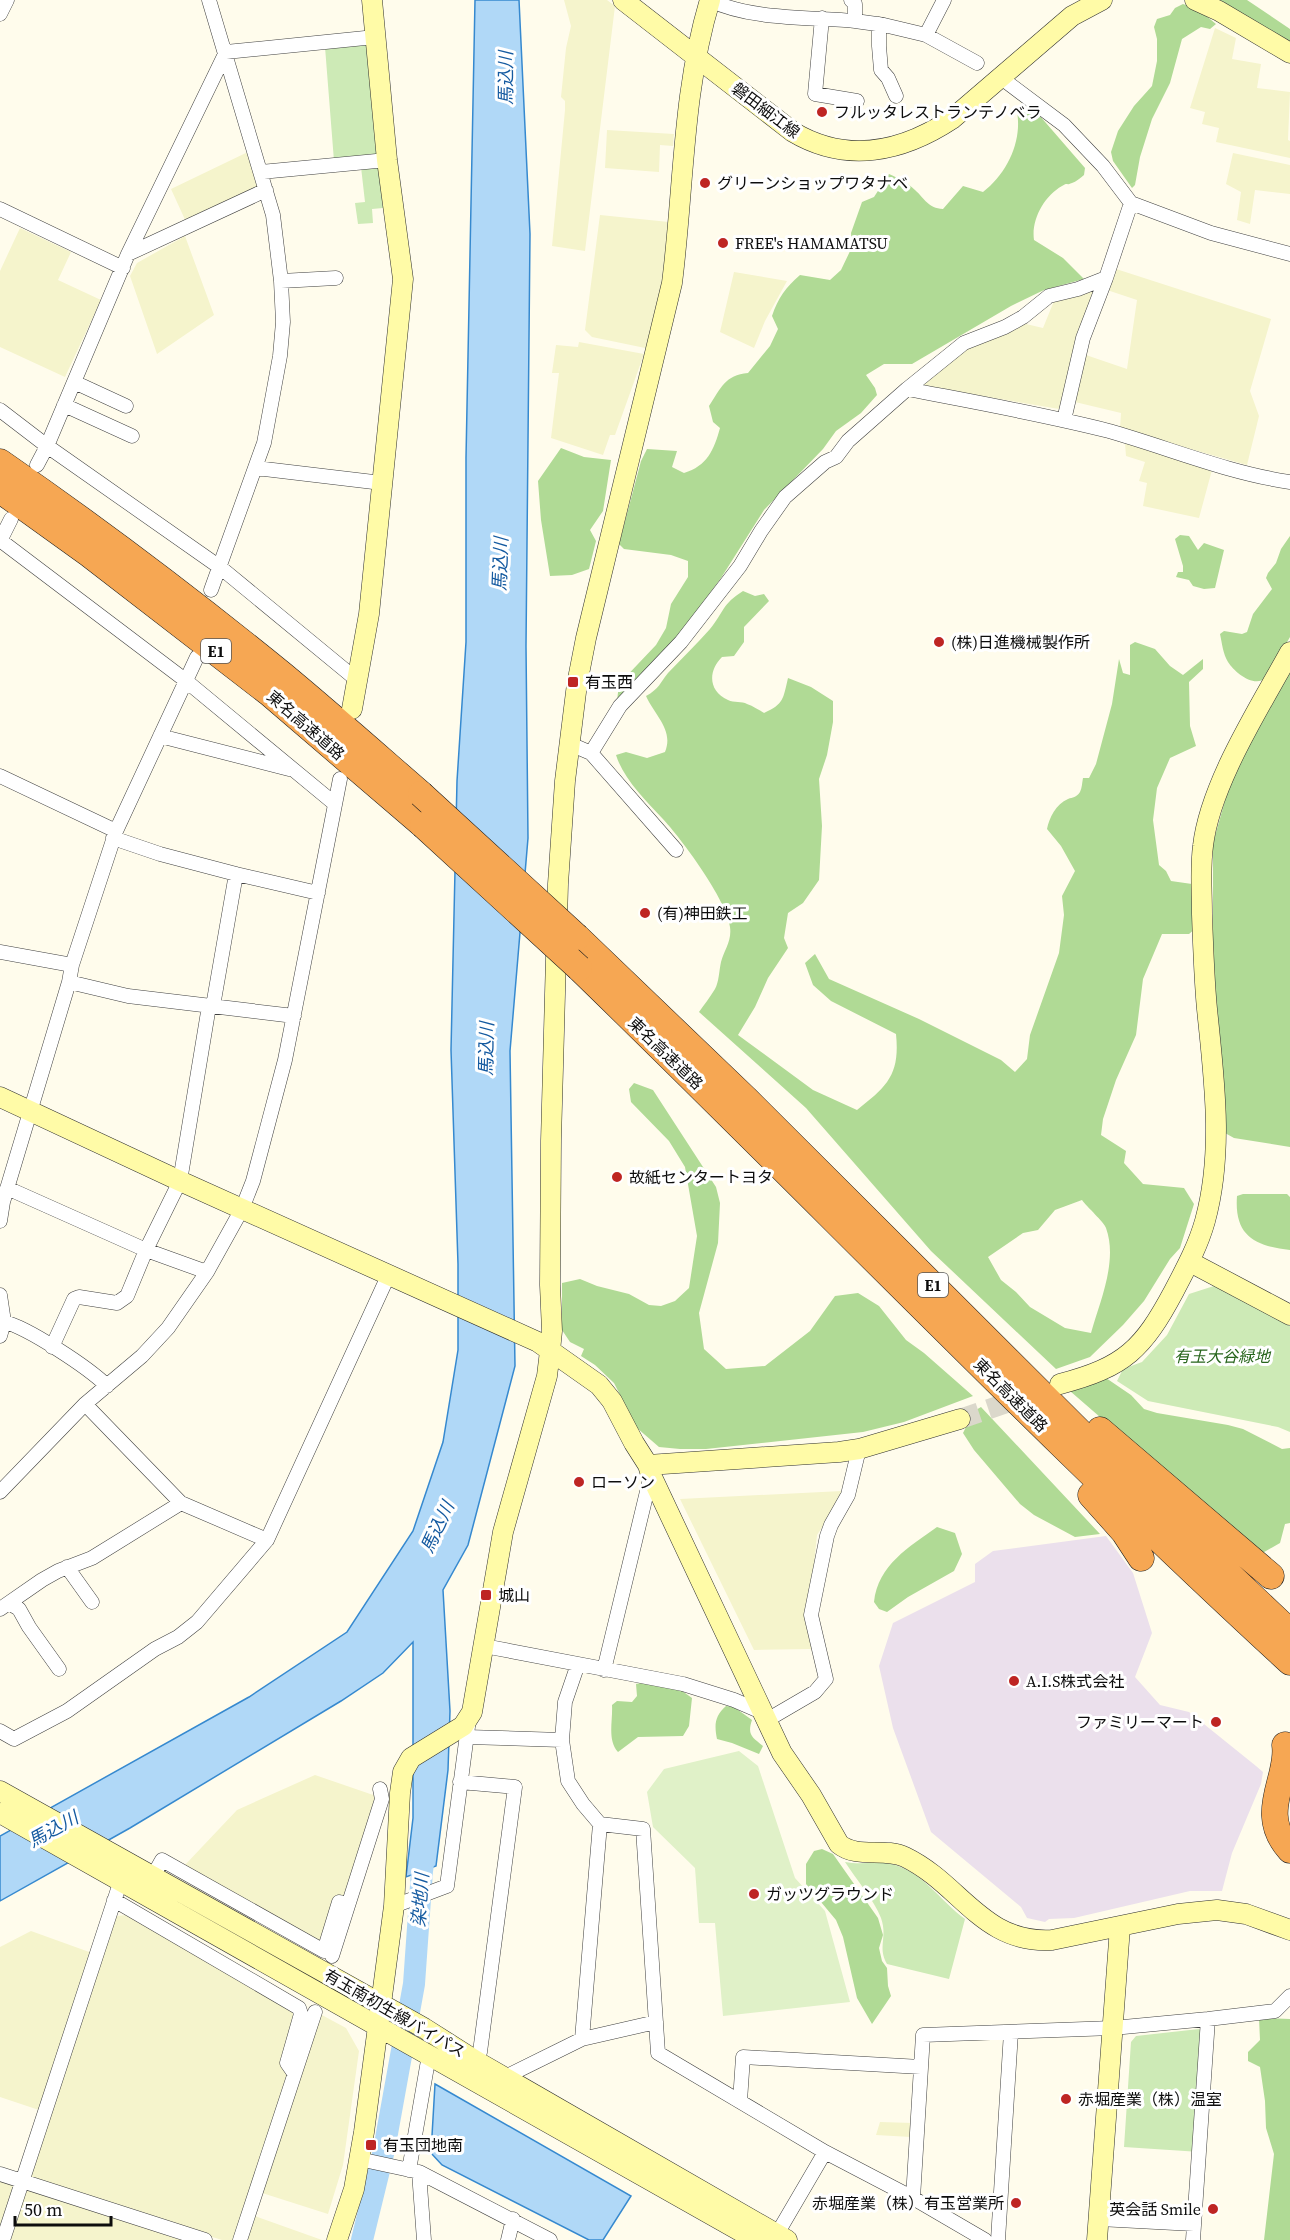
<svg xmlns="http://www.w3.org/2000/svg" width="1290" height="2240" font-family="'Source Serif 4','Noto Sans JP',serif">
<rect width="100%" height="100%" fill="#fffcec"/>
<path fill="#ebe0ec" d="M 1106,1536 L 1133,1573 L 1152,1633 L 1135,1677 L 1160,1705 L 1189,1712 L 1256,1766 L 1263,1772 L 1261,1784 L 1232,1853 L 1222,1891 L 1190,1891 L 1074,1918 L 1049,1919 L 1045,1922 L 1027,1918 L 1021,1907 L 931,1832 L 893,1728 L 879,1666 L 893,1623 L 975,1582 L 975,1564 L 993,1551 Z"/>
<path fill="#f5f4cc" d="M 564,0 L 607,0 L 615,6 L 585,251 L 552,246 L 565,110 L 565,101 L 561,97 L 566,48 L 571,26 Z
M 1215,28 L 1236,38 L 1232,59 L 1261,64 L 1257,88 L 1290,92 L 1288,140 L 1290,141 L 1290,158 L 1216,142 L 1219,128 L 1202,124 L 1205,112 L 1190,108 Z
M 607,130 L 674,134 L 673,146 L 660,145 L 659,172 L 605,168 Z
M 252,150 L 260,187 L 187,224 L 171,189 Z
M 1233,153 L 1290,165 L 1290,194 L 1255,190 L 1250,224 L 1237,220 L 1241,192 L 1226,184 Z
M 600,215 L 669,222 L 665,280 L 650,349 L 592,337 L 585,330 Z
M 20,228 L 71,252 L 58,280 L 101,300 L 65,377 L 0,347 L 0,271 Z
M 185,236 L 214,315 L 157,354 L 130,276 L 137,263 Z
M 1113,268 L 1271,319 L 1250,391 L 1259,416 L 1247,465 L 1120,429 L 1121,413 L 1075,402 L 1083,354 L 1127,369 L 1137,300 L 1104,289 Z
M 734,272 L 787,281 L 765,321 L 754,348 L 720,332 Z
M 1094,291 L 1059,409 L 922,386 L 963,351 L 1026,324 L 1043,328 L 1054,301 Z
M 579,342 L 644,354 L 615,435 L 610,435 L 603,455 L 551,438 L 559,373 L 552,373 L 556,345 L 578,347 Z
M 1125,443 L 1212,470 L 1199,518 L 1143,506 L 1147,483 L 1139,481 L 1145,462 L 1126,456 Z
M 842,1491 L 843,1496 L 817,1535 L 813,1574 L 804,1614 L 812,1649 L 754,1650 L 680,1499 Z
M 315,1775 L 379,1797 L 348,1898 L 337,1896 L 323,1940 L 318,1942 L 184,1866 L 237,1810 Z
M 127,1915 L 296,2011 L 298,2016 L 280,2065 L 290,2076 L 235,2240 L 222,2240 L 34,2182 L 27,2172 L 116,1916 Z
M 31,1931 L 92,1953 L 42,2111 L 0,2097 L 0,1947 Z
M 320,2014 L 346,2028 L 359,2051 L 343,2165 L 328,2214 L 259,2192 Z
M 880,2122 L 913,2123 L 911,2137 L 876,2135 Z
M 0,2179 L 13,2183 L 15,2188 L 0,2234 Z
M 24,2188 L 182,2240 L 8,2240 Z
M 252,2215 L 322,2240 L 243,2240 Z"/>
<path fill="#cdeab6" d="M 364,43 L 369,45 L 380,157 L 334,161 L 325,47 Z
M 376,166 L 379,168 L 383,208 L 372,209 L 373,223 L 358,224 L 355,203 L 365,202 L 361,167 Z
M 1214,1286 L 1290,1326 L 1290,1432 L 1278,1427 L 1148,1401 L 1117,1381 L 1123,1369 L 1142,1362 L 1167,1335 L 1189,1294 Z
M 845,1862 C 861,1865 875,1861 891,1864 C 923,1871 940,1901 965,1919 L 949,1979 L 887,1964 C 877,1947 888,1938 881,1918 C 874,1900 856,1879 845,1862 Z
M 1199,2029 L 1206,2035 L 1200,2152 L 1124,2147 L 1131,2042 L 1136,2036 Z"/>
<path fill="#b0da95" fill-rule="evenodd" d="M 1220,0 L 1247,0 L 1290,29 L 1290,42 Z
M 1183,4 L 1199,10 L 1216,24 L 1210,29 L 1201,27 L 1182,39 L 1170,83 L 1152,119 L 1140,157 L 1135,185 L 1132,188 L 1113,161 L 1111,152 L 1118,131 L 1134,106 L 1152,86 L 1157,61 L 1157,39 L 1154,27 L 1157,19 L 1170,15 L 1175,8 Z
M 1023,106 L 1033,108 L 1085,168 L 1084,175 C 1080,178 1076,182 1072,183 C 1065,186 1069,182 1062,186 C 1044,196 1031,220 1034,240 L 1063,258 L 1084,279 L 1044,290 L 1011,306 L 912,364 L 884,364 L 866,375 L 875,388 L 877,395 L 861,413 L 836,431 L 823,449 L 764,510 L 721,578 L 675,641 L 617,701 L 619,684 L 656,645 L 666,628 L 671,604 L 688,577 L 688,561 L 671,555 L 624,549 L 619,544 L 641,461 L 647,449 L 677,451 L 672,467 L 684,473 C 707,466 714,450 720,428 L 713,422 L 709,406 C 721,388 725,375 748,373 L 770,346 L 778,329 L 772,316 C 778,298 786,287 800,275 L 830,280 L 841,270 L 852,247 L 851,233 L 862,202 L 874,197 L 889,174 C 898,178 908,183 915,190 C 925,199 928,208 943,209 L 963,186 L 983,192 C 1008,173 1024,138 1016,107 Z
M 561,448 L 584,457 L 611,460 L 603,511 L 590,530 L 596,541 L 589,569 L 572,575 L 550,576 L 541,520 L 538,481 Z
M 1180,535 L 1189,536 L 1198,550 L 1204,543 L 1224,550 L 1215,588 L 1204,589 L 1193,586 L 1189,580 L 1176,577 L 1178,572 L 1183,572 L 1183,566 L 1175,539 Z
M 1290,536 L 1290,637 L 1267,677 C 1255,689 1235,673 1228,662 C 1223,654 1222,643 1220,634 L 1224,631 L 1242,634 L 1247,632 L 1253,614 L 1272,589 L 1266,578 L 1268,573 L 1276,563 L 1281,549 Z
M 743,591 L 755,596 L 764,594 L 769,601 L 744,627 L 744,642 L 734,656 L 722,657 C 708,671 708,691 728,700 C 734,703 742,701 747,704 C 753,706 759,710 764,713 C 784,704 783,699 788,678 L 811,687 L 833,701 L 833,722 L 827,755 L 819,779 L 822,826 L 819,880 L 803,903 L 788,913 L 784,938 L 788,948 L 768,978 L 755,1007 L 738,1035 L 813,1090 L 857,1110 C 888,1086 900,1074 896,1034 L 831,1001 L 813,985 L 805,963 L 815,954 L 829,979 L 919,1019 L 1001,1060 L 1015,1072 L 1027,1059 L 1030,1035 L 1059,953 L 1064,915 L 1062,896 L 1075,871 L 1061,846 L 1047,829 C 1049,818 1056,804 1068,799 C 1073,797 1076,798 1080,792 C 1082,788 1082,783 1083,778 L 1089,778 L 1096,764 L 1112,704 L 1119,659 L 1123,673 L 1130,675 L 1130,645 L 1135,642 L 1155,649 L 1170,666 L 1183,675 L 1203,659 L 1203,669 L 1189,682 L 1190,726 L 1196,746 L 1170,758 L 1157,788 L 1153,820 L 1159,865 L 1166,871 L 1171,881 L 1192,884 L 1196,928 L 1189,934 L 1162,934 L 1143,979 L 1136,1035 L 1116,1080 L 1103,1119 L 1101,1135 L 1126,1151 L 1124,1163 L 1143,1184 L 1184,1188 L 1194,1204 L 1180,1248 L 1170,1259 L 1144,1301 L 1123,1325 L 1090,1357 L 1056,1369 L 931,1251 L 806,1108 L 699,1012 C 704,1005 710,997 715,989 C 719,982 719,971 721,962 C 724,950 732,941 730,927 C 727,900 681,838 662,818 C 645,800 623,778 616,755 L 626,752 L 647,758 L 665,752 C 674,730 655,716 646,696 C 659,689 660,683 668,673 C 682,658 697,644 710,629 C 724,612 722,604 743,591 ZM 1082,1200 C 1087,1207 1104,1222 1106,1228 C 1118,1261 1100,1301 1091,1333 L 1065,1328 L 1030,1307 L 1016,1292 L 1001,1280 L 988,1257 L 1023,1233 L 1038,1230 L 1055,1210 Z
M 1290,671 L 1290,1147 L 1234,1138 L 1225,1133 L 1221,1053 L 1215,1010 L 1213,959 L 1213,843 L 1230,783 L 1261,722 Z
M 634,1083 L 653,1090 L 716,1187 L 720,1203 L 718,1243 L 699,1313 L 704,1349 L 726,1369 L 765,1366 L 810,1331 L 835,1296 L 858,1293 L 879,1306 L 906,1340 L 924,1353 L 973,1396 L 904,1422 L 863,1432 L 706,1449 L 680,1449 L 659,1447 L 637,1428 L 614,1383 L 595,1365 L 581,1356 L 584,1349 L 570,1342 L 562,1330 L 562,1283 L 580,1279 L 597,1286 L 629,1294 L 649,1305 L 661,1306 L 675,1301 L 689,1288 L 697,1236 L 685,1167 L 669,1141 L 631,1102 L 629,1089 Z
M 1243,1194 L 1287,1194 L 1290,1197 L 1290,1250 C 1255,1246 1234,1236 1237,1196 Z
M 1106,1378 L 1131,1395 L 1144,1409 L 1157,1413 L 1228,1425 L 1243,1429 L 1282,1449 L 1290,1448 L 1290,1523 L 1285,1524 L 1280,1543 L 1259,1555 L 1070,1391 Z
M 981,1407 L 1100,1534 L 1075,1537 L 1034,1515 L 1020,1504 L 974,1450 L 963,1433 L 969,1421 L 969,1414 Z
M 937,1527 L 955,1533 L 962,1554 L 954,1571 L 908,1597 L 887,1612 L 879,1609 L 874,1602 C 878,1565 909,1547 937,1527 Z
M 645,1682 L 678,1688 L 692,1698 L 689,1726 L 683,1736 L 638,1737 L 618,1752 C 607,1740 613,1721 612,1705 L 617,1701 L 632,1702 L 637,1696 L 636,1684 Z
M 726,1706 L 734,1707 L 752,1720 C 747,1735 752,1737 763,1746 L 759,1754 L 732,1743 L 717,1739 C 714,1724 715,1716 726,1706 Z
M 822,1849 L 833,1854 L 878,1918 L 883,1935 L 879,1948 L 882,1961 L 887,1968 L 888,1986 L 891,1996 L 872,2024 L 857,1998 L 843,1937 L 836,1920 L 806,1884 L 806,1864 L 814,1851 Z
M 1259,2018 L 1290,2019 L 1290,2240 L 1264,2240 L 1274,2154 L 1266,2128 L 1265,2101 L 1260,2067 L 1248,2061 L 1248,2052 L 1260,2040 Z"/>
<path fill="#e0f1c8" d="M 739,1751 L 758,1766 L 795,1878 L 825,1911 L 850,2002 L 723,2016 L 715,1923 L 699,1923 L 695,1868 L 653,1827 L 647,1792 L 664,1769 Z"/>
<path fill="#b0d8f7" stroke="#3689cf" stroke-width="1.5" d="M 475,0 L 519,0 L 530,234 L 526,646 L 528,838 L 510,1051 L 515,1366 L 468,1545 L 443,1590 L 450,1711 L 448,1770 L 436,1866 L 406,1877 L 413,1818 L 413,1642 L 383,1673 L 341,1701 L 130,1828 L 0,1901 L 0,1836 L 249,1697 L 347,1632 L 413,1531 L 443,1442 L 458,1350 L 458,1264 L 451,1050 L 457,781 L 466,642 L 466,458 Z
M 435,2084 L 631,2196 L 603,2240 L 589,2240 L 442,2165 L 431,2153 Z"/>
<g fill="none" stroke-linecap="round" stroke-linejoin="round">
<path stroke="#b0d8f7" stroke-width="22" d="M 362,2240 L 384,2150 L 414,1984 L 422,1871 L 426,1842"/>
<path stroke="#dbd8cb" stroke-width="20" stroke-dasharray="20 10" stroke-linecap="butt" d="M 960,1419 L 1027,1396"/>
<g stroke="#404040" stroke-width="15">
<path id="street" d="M 209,0 L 273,215 L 281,281 L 283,322 L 280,356 L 264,443 L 211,590
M 710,0 C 750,20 811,17 855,21
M 851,0 L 855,4 L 855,21 L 884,25 L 926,35 L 977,63
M 0,14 L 7,0
M 822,18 L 815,94 L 857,101
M 879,24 L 879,46 L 881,70 L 888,78 L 896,96
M 926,35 L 944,0
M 1000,77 L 1064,125 L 1103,166 L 1131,203 L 1211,233 L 1290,254
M 261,172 L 387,160
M 0,209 L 123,268
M 128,254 L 266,190
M 281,281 L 336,278
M 74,382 L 126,406
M 907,389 C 974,402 1042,414 1109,431 C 1169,448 1228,473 1290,482
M 64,405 L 132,436
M 0,410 L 47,446 L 221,568 L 357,680
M 1064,420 L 1083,338 L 1106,278
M 37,465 L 47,446 L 128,254 L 226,52 L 375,37
M 256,468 L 382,483
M 0,540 L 185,680 L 335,804
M 0,541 L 11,519
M 160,736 L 289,769
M 570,744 L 591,753 L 620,706 L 681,642 L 740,566 L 761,531 L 785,497 L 825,462 L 836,457 L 848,441 L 907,389 L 964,343 L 1005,327 L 1023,317 L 1049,296 L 1078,289 L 1106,278 L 1131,203
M 591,753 L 676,850
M 0,776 L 116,831
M 113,838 L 160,854 L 236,874 L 318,893
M 0,952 L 72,965
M 69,982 L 128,996 L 294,1016
M 213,1006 L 236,874
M 7,1188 L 146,1250 L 207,1272
M 0,1221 L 3,1202 L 69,982 L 72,965 L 116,831 L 197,657
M 0,1295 L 4,1322 L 0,1336
M 4,1322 C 27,1327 89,1368 107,1386
M 52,1347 L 74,1299 L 79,1297 L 117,1303 L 127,1296 L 146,1250 L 180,1181 L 209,1006
M 85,1404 L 181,1503 L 267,1540
M 0,1492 L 85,1404 L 142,1356 L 168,1328 L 207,1272 L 242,1209 L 253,1181 L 285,1060 L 340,779
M 67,1567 L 92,1602
M 9,1603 L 19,1609 L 29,1627 L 59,1669
M 0,1609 L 42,1580 L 58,1571 L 92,1558 L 181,1503
M 484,1646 L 683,1684 L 734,1700 L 764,1713
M 578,1664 L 565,1702 L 562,1740 L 568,1781 L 583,1804 L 600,1824 L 643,1829 L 658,2053 L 825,2152 L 913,2198 L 985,2240
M 604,1670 L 651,1475
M 767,1720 L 815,1692 L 826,1679 L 811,1615 L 827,1536 L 831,1525 L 848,1495 L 859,1449
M 0,1731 L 14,1739 L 67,1711 L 155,1649 L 178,1637 L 197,1622 L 267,1540 L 389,1274
M 467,1737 L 562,1740
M 460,1782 L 515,1787 L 480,2052 L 476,2061
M 153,1876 L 162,1860 L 324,1951 L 339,1902 L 348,1905
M 114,1900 L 299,2008 L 301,2014 L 287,2063 L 294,2073
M 394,1906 L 447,1886 L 469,1719
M 332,1956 L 382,1799 L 380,1789
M 582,2039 L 600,1824
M 505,2077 L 582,2039 L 656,2022
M 740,2101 L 743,2057 L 921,2067
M 359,2159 L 419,2172 L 550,2240
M 409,2170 L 429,2055
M 419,2172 L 424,2240
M 0,2174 L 205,2240
M 913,2198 L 923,2035 L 1113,2028 L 1208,2019 L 1275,2011 L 1290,1996
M 1099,2219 L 1194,2224
M 777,2234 L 825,2152
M 3,2240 L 121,1880
M 240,2240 L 315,2012
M 508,2240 L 513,2219
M 998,2240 L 1011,2032
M 1193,2240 L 1208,2019"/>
</g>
<g stroke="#2f2f2f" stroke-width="21">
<path id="secondary" d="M 623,0 L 793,132 C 847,164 902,152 952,119 L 1072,16 L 1102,0
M 1195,0 L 1219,11 L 1290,53
M 352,709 L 369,614 L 403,279 L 387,160 L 372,0
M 0,1097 L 180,1181 L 538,1342 L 599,1385 L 612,1401 L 634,1443 L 648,1465 L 651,1475 L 782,1753 L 811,1795 L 839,1844 C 857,1859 884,1847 905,1857 C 961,1884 982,1944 1052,1940 L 1178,1914 L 1217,1910 L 1246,1914 L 1290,1930
M 1190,1262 L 1290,1315
M 1060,1384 C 1125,1367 1143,1349 1174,1291 C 1186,1268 1198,1246 1205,1221 C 1224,1152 1214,1078 1207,1009 C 1204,977 1203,945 1202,914 C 1202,891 1200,868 1203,846 C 1210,784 1260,707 1290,652
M 648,1465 L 839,1452 L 859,1449 L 960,1419
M 0,1791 L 424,2028 L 476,2061 L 787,2240
M 0,1813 L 756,2240
M 337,2240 L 354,2189 L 364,2132 L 394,1906 L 400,1793 L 403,1772 L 411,1758 L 463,1726 L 472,1712 L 503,1532 L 547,1376 L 550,1351 L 552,1331 L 550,1285 L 551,1141 L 558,884 L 565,781 L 577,684 L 586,638 L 672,283 C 684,189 682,92 710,0
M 1097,2240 L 1120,1927"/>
</g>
<g stroke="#1e1e1e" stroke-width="27">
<path id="highway" d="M 0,462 C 97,529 192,601 283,675 C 330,714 375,754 421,794
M 0,490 L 89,554 L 269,693 L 423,825
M 577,937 L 747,1100 L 1107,1459 L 1290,1632
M 579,968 C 817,1199 1046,1438 1290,1662
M 1100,1430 L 1271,1576
M 1091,1495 L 1124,1532 L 1141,1558
M 1285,1745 C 1290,1778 1256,1813 1290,1850"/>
</g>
<use href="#street" stroke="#fff" stroke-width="14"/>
<use href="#secondary" stroke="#fffba7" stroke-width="20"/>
<use href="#highway" stroke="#f6a753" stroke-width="26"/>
<g stroke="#1e1e1e" stroke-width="27" stroke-linecap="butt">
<path id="highway-bridge" d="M 421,794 L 577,937
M 423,825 L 579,968"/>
</g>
<use href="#highway-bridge" stroke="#f6a753" stroke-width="26"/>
</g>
<g fill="#be2523" stroke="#fff" stroke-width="2">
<circle cx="822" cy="112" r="6"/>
<circle cx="705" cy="183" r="6"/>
<circle cx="723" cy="243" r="6"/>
<circle cx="939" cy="642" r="6"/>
<rect x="567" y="676" width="12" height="12" rx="3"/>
<circle cx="645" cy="913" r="6"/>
<circle cx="617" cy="1177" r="6"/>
<circle cx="579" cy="1482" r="6"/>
<rect x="480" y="1589" width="12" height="12" rx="3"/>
<circle cx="1014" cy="1681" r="6"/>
<circle cx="1216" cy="1722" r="6"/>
<circle cx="754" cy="1894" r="6"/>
<circle cx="1066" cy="2099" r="6"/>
<rect x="365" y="2139" width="12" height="12" rx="3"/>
<circle cx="1016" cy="2203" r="6"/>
<circle cx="1213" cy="2209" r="6"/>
</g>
<g text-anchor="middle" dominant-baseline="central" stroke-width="6" stroke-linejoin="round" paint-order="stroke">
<g fill="#fff" stroke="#565656" stroke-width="1.5">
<rect x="201" y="639" width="30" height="24" rx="4.5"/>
<rect x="918" y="1273" width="30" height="24" rx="4.5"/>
</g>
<g font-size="15" font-weight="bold" fill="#0d0d0d">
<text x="216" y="651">E1</text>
<text x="933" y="1285">E1</text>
</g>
<g font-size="16" fill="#0d0d0d" stroke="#fff">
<text transform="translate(766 110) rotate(37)">磐田細江線</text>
<text transform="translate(306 725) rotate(41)">東名高速道路</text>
<text transform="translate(666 1053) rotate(44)">東名高速道路</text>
<text transform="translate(1011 1395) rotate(45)">東名高速道路</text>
<text transform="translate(395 2013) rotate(30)">有玉南初生線バイパス</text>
</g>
<g font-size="16" fill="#0d0d0d" stroke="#fff" text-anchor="start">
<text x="834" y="112">フルッタレストランテノベラ</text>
<text x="717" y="183">グリーンショップワタナベ</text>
<text x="735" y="243">FREE's HAMAMATSU</text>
<text x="951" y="642">(株)日進機械製作所</text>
<text x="585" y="682">有玉西</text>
<text x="657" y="913">(有)神田鉄工</text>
<text x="629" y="1177">故紙センタートヨタ</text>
<text x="591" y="1482">ローソン</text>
<text x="498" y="1595">城山</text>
<text x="1026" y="1681">A.I.S株式会社</text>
<text x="1204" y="1722" text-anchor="end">ファミリーマート</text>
<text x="766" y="1894">ガッツグラウンド</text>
<text x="1078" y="2099">赤堀産業（株）温室</text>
<text x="383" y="2145">有玉団地南</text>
<text x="1004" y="2203" text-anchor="end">赤堀産業（株）有玉営業所</text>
<text x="1201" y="2209" text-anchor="end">英会話 Smile</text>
</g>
<g font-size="16" font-style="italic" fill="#27651c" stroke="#fff">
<text x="1222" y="1356">有玉大谷緑地</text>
</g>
<g font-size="18" font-style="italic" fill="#145aa0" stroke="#fff">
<text transform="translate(505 78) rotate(-90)">馬込川</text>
<text transform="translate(500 564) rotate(-88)">馬込川</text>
<text transform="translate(486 1049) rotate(-89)">馬込川</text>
<text transform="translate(437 1527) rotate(-65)">馬込川</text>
<text transform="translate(53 1829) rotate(-29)">馬込川</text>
<text transform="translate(420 1900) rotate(-86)">染地川</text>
</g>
</g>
<path d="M15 2216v9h96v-9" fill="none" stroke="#0d0d0d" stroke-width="3"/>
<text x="24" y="2216" font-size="18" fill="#0d0d0d" stroke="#ffffff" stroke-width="4.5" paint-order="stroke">50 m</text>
</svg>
